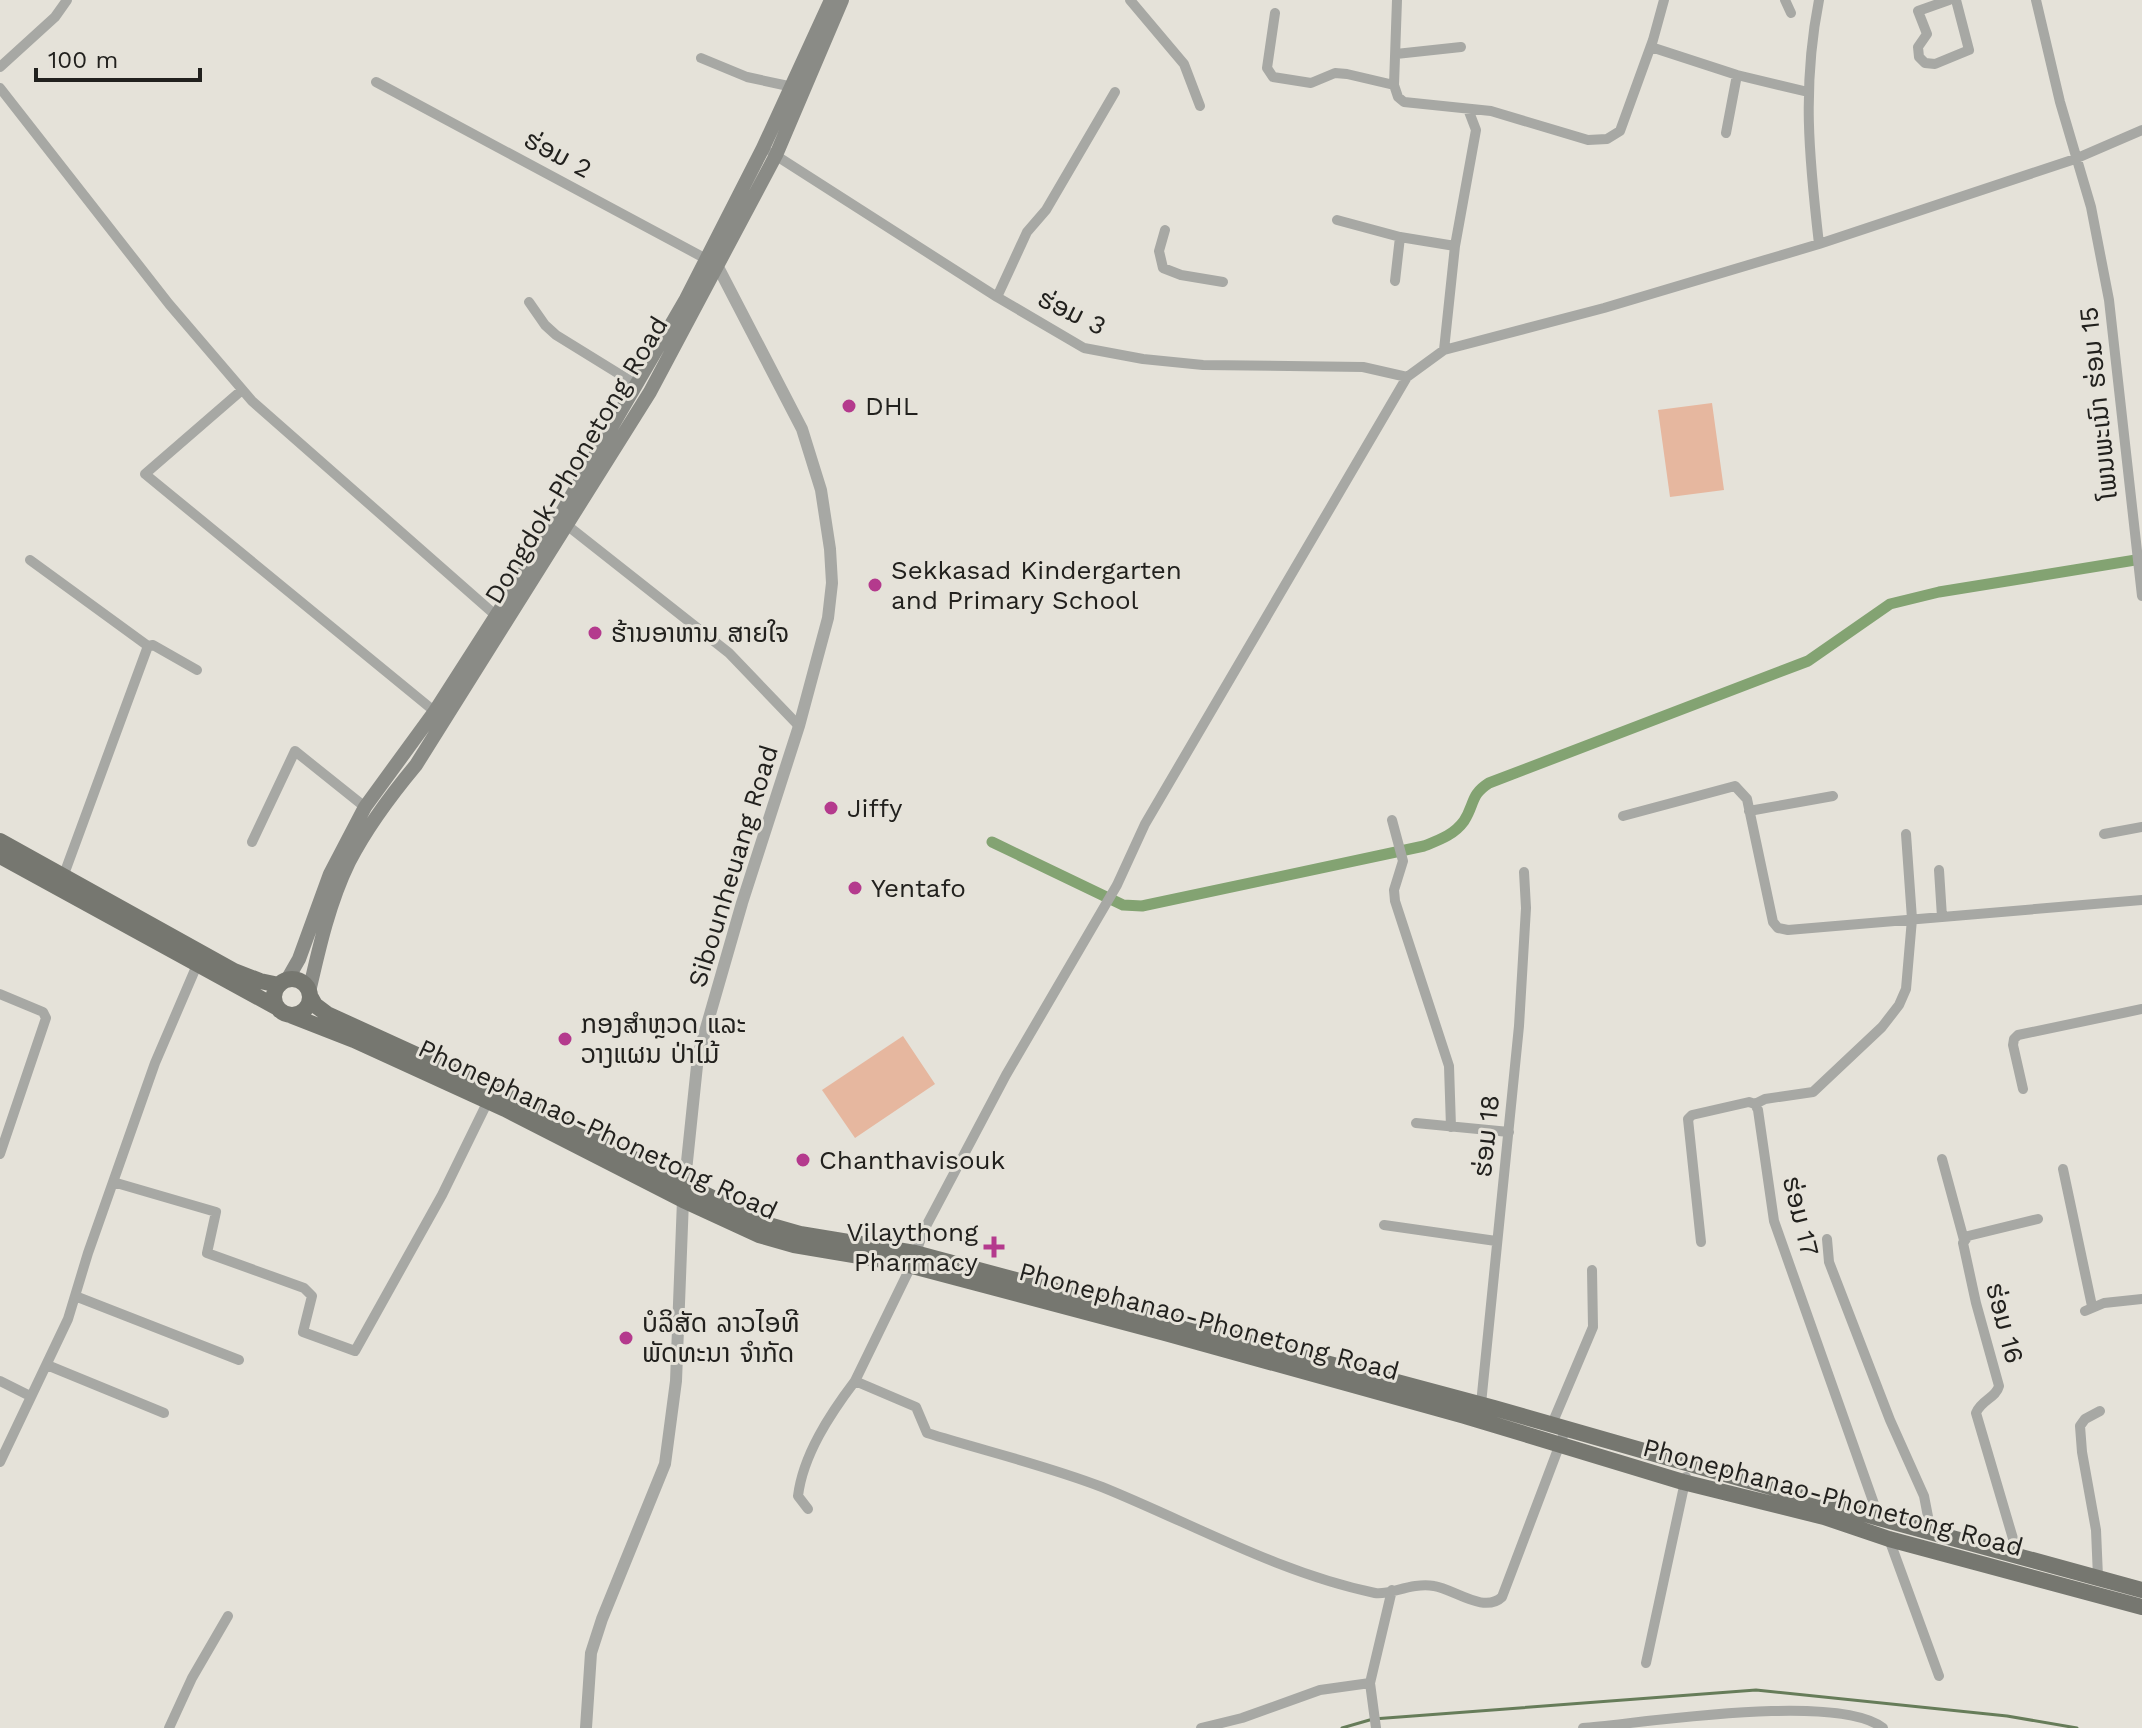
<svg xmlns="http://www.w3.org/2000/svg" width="2142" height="1728" font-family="'Work Sans','Noto Sans Lao',sans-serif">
<rect width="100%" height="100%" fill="#e5e2d9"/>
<path fill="#e6b79f" d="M 1712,403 L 1724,490 L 1670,497 L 1658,410 Z
M 903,1036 L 935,1084 L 855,1138 L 822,1090 Z"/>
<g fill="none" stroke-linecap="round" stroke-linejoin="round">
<path stroke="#667c59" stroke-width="3" d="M 1342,1728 L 1373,1719 L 1756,1690 L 2007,1716 L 2077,1728"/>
<path stroke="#83a372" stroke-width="11" d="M 992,842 L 1123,905 L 1142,906 L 1424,846 C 1439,840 1454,835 1464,821 C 1475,804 1470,795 1489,783 L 1808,661 L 1890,604 L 1939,592 L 2142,559"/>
<path stroke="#a7a8a4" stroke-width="10" d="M 1130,0 L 1184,64 L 1200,106
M 1397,0 L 1394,85 L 1398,97 L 1404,102 L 1491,111 L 1588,140 L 1607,139 L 1620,131 L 1653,40 L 1664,0
M 1785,0 L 1791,13
M 1949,0 L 1918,11 L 1927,34 L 1918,47 L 1919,57 L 1925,63 L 1935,64 L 1969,50 L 1956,0
M 2036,0 L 2060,102 L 2091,207 L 2109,300 L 2142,596
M 1275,13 L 1267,68 L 1273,77 L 1311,83 L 1335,73 L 1347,74 L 1394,85
M 1651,47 L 1737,75 L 1808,92
M 1396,54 L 1461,47
M 701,58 L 747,77 L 793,87
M 0,67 L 55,17 L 67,0
M 376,82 L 710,261
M 0,88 L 169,304 L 252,401 L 501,620
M 1726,133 L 1737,75
M 772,153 L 997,297 L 1084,348 L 1143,359 L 1203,365 L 1363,367 L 1407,377
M 1337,220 L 1400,237 L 1455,246
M 1165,230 L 1159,251 L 1163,268 L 1181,275 L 1223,282
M 1819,244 C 1809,157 1802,86 1819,0
M 1395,281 L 1400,237
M 997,297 L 1027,232 L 1046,210 L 1115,92
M 529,302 L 545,325 L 556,335 L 637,385
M 1444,350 L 1455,246 L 1476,130 L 1468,109
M 242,390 L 145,474 L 439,715
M 568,526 L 729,653 L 799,726
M 30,560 L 148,646 L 153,645 L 197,670
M 1749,811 L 1833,796
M 1623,816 L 1735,786 L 1747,799 L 1773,922 L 1778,928 L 1788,930 L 2142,900
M 1392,820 L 1403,861 L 1394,890 L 1395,901 L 1449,1066 L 1451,1127
M 2104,834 L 2142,827
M 252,842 L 295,751 L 365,807
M 1939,870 L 1942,917
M 63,877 L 148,646
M 0,994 L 43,1012 L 46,1018 L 0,1154
M 2023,1089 L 2013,1045 L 2014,1039 L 2018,1035 L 2142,1009
M 1755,1104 L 1765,1099 L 1813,1092 L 1882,1027 L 1899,1005 L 1906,989 L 1912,919 L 1906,834
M 1416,1123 L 1509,1132
M 1942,1159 L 1964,1240
M 2063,1169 L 2092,1306
M 113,1182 L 216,1212 L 207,1253 L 304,1288 L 312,1296 L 303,1332 L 355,1351 L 442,1195 L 488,1101
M 1384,1225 L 1496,1241
M 1827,1239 L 1829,1262 L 1890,1420 L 1924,1496 L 1931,1532
M 1701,1242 L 1688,1119 L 1692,1115 L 1749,1102 L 1755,1104 L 1758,1110 L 1774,1221 L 1879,1518
M 75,1296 L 239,1360
M 2085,1311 L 2104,1303 L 2142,1299
M 47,1365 L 164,1413
M 0,1381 L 30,1396
M 1481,1404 L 1519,1026 L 1526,908 L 1524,872
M 1552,1424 L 1593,1327 L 1592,1270
M 1566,1428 L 1502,1597 C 1484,1614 1454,1589 1434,1586 C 1411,1582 1389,1596 1375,1593 C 1279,1573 1191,1523 1102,1487 C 1045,1465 985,1451 927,1433 L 916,1407 L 855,1381 L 911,1266 L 924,1230 L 1006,1075 L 1117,885 L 1145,824 L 1407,377 L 1444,350 L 1604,308 L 1819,244 L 2075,159 L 2142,130
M 0,1462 L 68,1319 L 88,1253 L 155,1063 L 197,965
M 808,1509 L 798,1496 C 803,1455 830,1414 855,1381
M 1889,1539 L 1939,1676
M 2019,1559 L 1976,1413 C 1981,1400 1996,1398 1999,1386 L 1976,1303 L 1963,1243 L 1968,1236 L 2038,1219
M 2098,1577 L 2096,1530 L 2082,1452 L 2080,1426 L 2085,1419 L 2100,1411
M 1646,1663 L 1686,1477
M 169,1728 L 192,1678 L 228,1616
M 1201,1728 L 1242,1718 L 1320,1690 L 1370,1683
M 1376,1728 L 1370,1683 L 1392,1590
M 1583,1728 C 1644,1723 1837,1692 1883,1728"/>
<path stroke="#a7a8a4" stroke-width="12" d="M 586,1728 L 591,1653 L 602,1619 L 665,1464 L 676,1381 L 683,1200 L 698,1056 L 742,903 L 799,726 L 828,618 L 832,583 L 830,549 L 821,490 L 802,429 L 718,267"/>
<path stroke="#8a8b86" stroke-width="14" d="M 287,980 L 299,959 L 330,874 L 365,807 L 435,711 L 558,519 L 686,299 L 763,148 L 831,0
M 309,992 C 319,948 329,903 349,862 C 367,827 391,795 416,765 L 650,392 L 776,155 L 842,0"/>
<path stroke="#767770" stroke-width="16" d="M 0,841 L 234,971 L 260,981 L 279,985
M 0,856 L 276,1007
M274 997a18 18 0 1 1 36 0a18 18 0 1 1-36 0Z
M 310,996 L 315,1005 L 327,1014 L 511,1098 L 765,1224 L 800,1234 L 915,1253 L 1494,1408 L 1879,1518 L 2142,1590
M 290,1015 L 354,1040 L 505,1109 L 683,1200 L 759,1235 L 794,1245 L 901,1263 L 1165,1333 L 1465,1416 L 1683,1482 L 1824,1517 L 1889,1539 L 2142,1607"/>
</g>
<g fill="#b43a8d" stroke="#e5e2d9" stroke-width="3">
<circle cx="849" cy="406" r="8"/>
<circle cx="875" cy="585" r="8"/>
<circle cx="595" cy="633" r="8"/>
<circle cx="831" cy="808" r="8"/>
<circle cx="855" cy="888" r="8"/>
<circle cx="565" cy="1039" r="8"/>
<circle cx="803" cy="1160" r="8"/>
<path d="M990 1235h8v8h8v8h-8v8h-8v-8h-8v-8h8z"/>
<circle cx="626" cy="1338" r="8"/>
</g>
<g text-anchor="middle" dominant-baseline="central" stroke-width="6" stroke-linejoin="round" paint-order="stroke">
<g font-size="26" fill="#22211e" stroke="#e5e2d9">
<text transform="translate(558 154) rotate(28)">ຮ່ອມ 2</text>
<text transform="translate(1072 312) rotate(26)">ຮ່ອມ 3</text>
<text transform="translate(2098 403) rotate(-96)">ໂພນພະເນົາ ຮ່ອມ 15</text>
<text transform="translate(576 460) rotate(-59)">Dongdok-Phonetong Road</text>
<text transform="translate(733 866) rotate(-73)">Sibounheuang Road</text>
<text transform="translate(598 1129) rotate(25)">Phonephanao-Phonetong Road</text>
<text transform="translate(1486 1136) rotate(-84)">ຮ່ອມ 18</text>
<text transform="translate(1801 1216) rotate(76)">ຮ່ອມ 17</text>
<text transform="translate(1209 1321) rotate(15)">Phonephanao-Phonetong Road</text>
<text transform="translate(2005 1323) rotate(75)">ຮ່ອມ 16</text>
<text transform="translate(1833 1497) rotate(15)">Phonephanao-Phonetong Road</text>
</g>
<g font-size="26" fill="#22211e" stroke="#e5e2d9" text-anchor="start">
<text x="865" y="406">DHL</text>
<text x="891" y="570">Sekkasad Kindergarten<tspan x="891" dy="30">and Primary School</tspan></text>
<text x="611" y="633">ຮ້ານອາຫານ ສາຍໃຈ</text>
<text x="847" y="808">Jiffy</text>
<text x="871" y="888">Yentafo</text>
<text x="581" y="1024">ກອງສໍາຫຼວດ ແລະ<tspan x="581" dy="30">ວາງແຜນ ປ່າໄມ້</tspan></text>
<text x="819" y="1160">Chanthavisouk</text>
<text x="978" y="1232" text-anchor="end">Vilaythong<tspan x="978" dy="30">Pharmacy</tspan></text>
<text x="642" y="1323">ບໍລິສັດ ລາວໄອທີ<tspan x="642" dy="30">ພັດທະນາ ຈຳກັດ</tspan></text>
</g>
</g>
<path d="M36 68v12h164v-12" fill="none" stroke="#22211e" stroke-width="4"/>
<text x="48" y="68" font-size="24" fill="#22211e" stroke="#e5e2d9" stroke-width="6" paint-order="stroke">100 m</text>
</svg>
